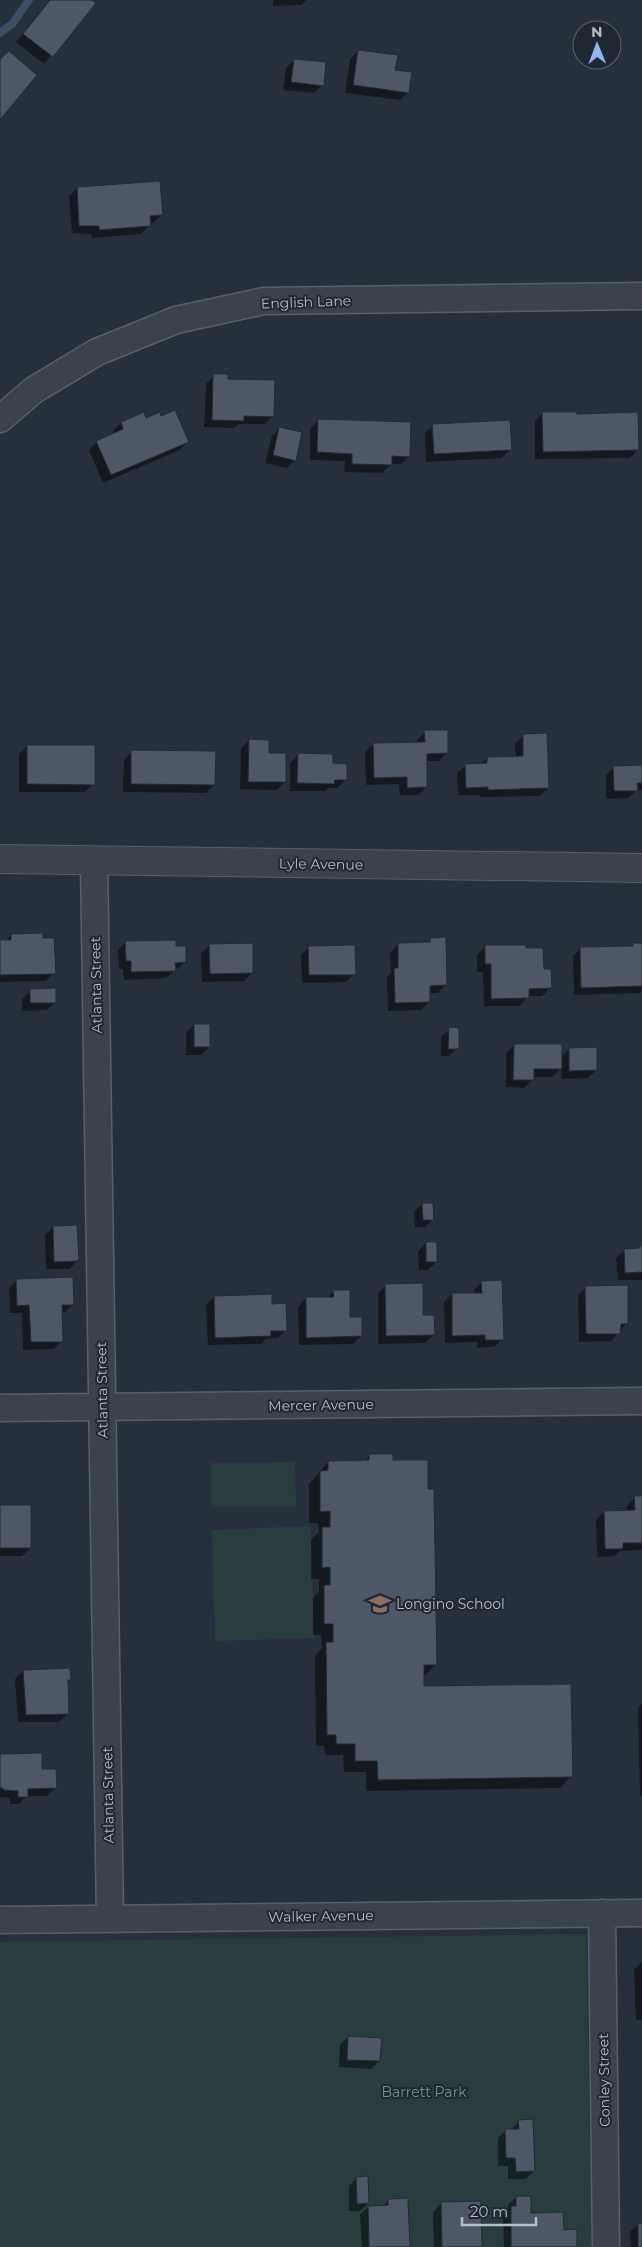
<svg xmlns="http://www.w3.org/2000/svg" width="642" height="2247" font-family="Montserrat,sans-serif">
<rect width="100%" height="100%" fill="#26303d"/>
<path fill="#293d3f" d="M 295,1462 L 296,1507 L 211,1507 L 211,1463 Z
M 311,1526 L 314,1638 L 215,1641 L 212,1530 Z
M 586,1934 L 592,2247 L 0,2247 L 0,1942 Z"/>
<path fill="#0007" d="M 50,0 L 90,0 L 94,4 L 44,64 L 16,42 Z
M 273,0 L 306,0 L 301,5 L 273,6 Z
M 358,51 L 393,71 L 408,92 L 400,100 L 345,93 L 350,59 Z
M 294,60 L 323,85 L 314,93 L 283,90 L 286,68 Z
M 77,188 L 161,215 L 153,223 L 149,223 L 149,226 L 141,234 L 92,238 L 91,234 L 72,233 L 69,196 Z
M 214,375 L 227,380 L 273,416 L 265,424 L 239,424 L 234,428 L 204,427 L 206,384 Z
M 543,413 L 575,415 L 638,450 L 630,458 L 535,459 L 535,421 Z
M 143,414 L 145,420 L 161,417 L 188,441 L 180,450 L 103,483 L 89,450 L 97,442 L 114,434 L 113,431 L 121,423 Z
M 318,421 L 409,456 L 401,464 L 391,464 L 382,473 L 344,472 L 345,461 L 310,460 L 310,429 Z
M 433,425 L 510,450 L 502,458 L 426,462 L 425,433 Z
M 280,428 L 295,460 L 287,468 L 265,463 L 272,436 Z
M 425,732 L 447,753 L 439,761 L 426,761 L 426,787 L 418,795 L 400,795 L 399,784 L 366,785 L 365,752 L 373,744 L 417,744 L 417,740 Z
M 524,735 L 548,788 L 540,796 L 480,797 L 480,795 L 458,795 L 457,773 L 466,765 L 481,764 L 487,758 L 516,758 L 515,743 Z
M 249,740 L 267,754 L 285,782 L 277,790 L 240,789 L 241,748 Z
M 27,746 L 93,784 L 85,792 L 19,792 L 19,754 Z
M 132,751 L 214,785 L 206,793 L 123,792 L 124,760 Z
M 298,755 L 332,765 L 346,779 L 337,788 L 328,788 L 325,791 L 290,791 L 290,763 Z
M 642,766 L 642,799 L 642,790 L 636,791 L 628,798 L 606,799 L 606,775 L 614,767 Z
M 11,935 L 42,940 L 54,973 L 46,981 L 0,982 L 0,942 L 5,942 Z
M 431,939 L 446,984 L 438,993 L 429,993 L 429,1002 L 421,1010 L 388,1011 L 387,977 L 391,973 L 390,953 L 398,944 L 427,944 Z
M 126,942 L 175,947 L 185,962 L 166,978 L 124,980 L 123,969 L 119,969 L 118,950 Z
M 634,944 L 642,944 L 641,993 L 574,995 L 573,956 L 581,948 L 631,947 Z
M 210,945 L 252,973 L 244,981 L 202,982 L 201,953 Z
M 309,947 L 354,974 L 346,982 L 302,983 L 301,955 Z
M 485,947 L 525,949 L 542,971 L 550,988 L 542,996 L 528,996 L 520,1006 L 484,1006 L 483,972 L 477,972 L 477,955 Z
M 30,991 L 55,1002 L 47,1010 L 22,1011 L 22,999 Z
M 194,1025 L 209,1047 L 201,1055 L 186,1055 L 186,1033 Z
M 450,1029 L 457,1048 L 449,1056 L 441,1056 L 441,1037 Z
M 514,1045 L 561,1058 L 569,1049 L 596,1070 L 588,1078 L 562,1079 L 561,1068 L 552,1077 L 532,1077 L 533,1080 L 524,1088 L 506,1087 L 506,1053 Z
M 422,1204 L 433,1219 L 425,1227 L 415,1227 L 414,1212 Z
M 53,1227 L 77,1261 L 69,1269 L 46,1269 L 45,1235 Z
M 426,1243 L 436,1262 L 428,1270 L 419,1270 L 418,1251 Z
M 642,1248 L 642,1280 L 618,1280 L 616,1258 L 625,1250 Z
M 17,1280 L 73,1304 L 65,1312 L 61,1312 L 62,1341 L 54,1349 L 23,1350 L 22,1313 L 10,1313 L 9,1288 Z
M 482,1282 L 503,1339 L 494,1347 L 477,1348 L 477,1342 L 445,1343 L 444,1302 L 452,1294 L 474,1294 L 474,1290 Z
M 386,1285 L 422,1317 L 433,1335 L 425,1343 L 378,1344 L 378,1293 Z
M 586,1287 L 627,1323 L 611,1341 L 579,1342 L 578,1295 Z
M 334,1291 L 361,1336 L 353,1344 L 299,1345 L 298,1307 L 306,1298 L 327,1298 Z
M 214,1297 L 271,1305 L 286,1330 L 278,1338 L 266,1339 L 261,1344 L 208,1345 L 206,1305 Z
M 370,1455 L 436,1664 L 424,1676 L 423,1687 L 571,1776 L 560,1788 L 366,1791 L 366,1772 L 344,1772 L 343,1755 L 325,1755 L 324,1746 L 316,1746 L 315,1655 L 322,1648 L 321,1635 L 313,1635 L 313,1598 L 319,1592 L 319,1579 L 311,1579 L 311,1540 L 319,1532 L 318,1523 L 309,1523 L 309,1484 L 328,1462 L 364,1462 Z
M 635,1497 L 642,1497 L 642,1550 L 620,1551 L 614,1556 L 597,1557 L 596,1520 L 604,1512 L 627,1511 L 627,1506 Z
M 0,1506 L 30,1548 L 22,1556 L 0,1556 Z
M 23,1671 L 70,1680 L 67,1683 L 68,1714 L 59,1722 L 18,1722 L 15,1679 Z
M 642,1704 L 642,1796 L 640,1796 L 638,1708 Z
M 0,1755 L 41,1771 L 55,1788 L 47,1796 L 27,1796 L 19,1804 L 10,1804 L 10,1798 L 0,1797 Z
M 642,1962 L 642,2020 L 636,2020 L 634,1970 Z
M 348,2037 L 379,2061 L 371,2069 L 339,2067 L 340,2045 Z
M 519,2121 L 534,2171 L 526,2179 L 508,2179 L 508,2166 L 498,2166 L 498,2138 L 506,2130 L 511,2130 Z
M 357,2178 L 368,2203 L 360,2211 L 349,2211 L 349,2186 Z
M 516,2197 L 530,2214 L 563,2231 L 576,2247 L 504,2247 L 503,2215 L 508,2210 L 508,2205 Z
M 389,2200 L 408,2247 L 362,2247 L 360,2215 L 368,2207 L 382,2207 Z
M 441,2204 L 481,2247 L 434,2247 L 433,2212 Z
M 638,2224 L 642,2224 L 642,2247 L 631,2247 L 630,2232 Z"/>
<g fill="none" stroke-linecap="round" stroke-linejoin="round">
<path stroke="#3d4d64" stroke-width="8" d="M 0,33 L 13,23 L 29,0"/>
</g>
<path fill="#4d5765" stroke="#212934" d="M 50,0 L 92,0 L 96,3 L 53,57 L 23,34 Z
M 358,50 L 398,55 L 395,70 L 412,72 L 409,93 L 353,85 Z
M 9,51 L 37,75 L 0,120 L 0,59 Z
M 294,59 L 326,62 L 324,86 L 291,82 Z
M 160,181 L 163,215 L 150,216 L 151,226 L 99,230 L 99,226 L 79,226 L 77,187 Z
M 213,374 L 228,374 L 228,379 L 275,380 L 274,417 L 244,416 L 244,421 L 212,420 Z
M 175,410 L 189,442 L 111,475 L 96,441 L 123,429 L 121,422 L 144,412 L 146,418 L 160,412 L 161,416 Z
M 542,412 L 577,412 L 577,414 L 638,412 L 639,450 L 543,452 Z
M 318,419 L 411,422 L 410,457 L 392,456 L 392,465 L 352,464 L 352,454 L 317,452 Z
M 510,420 L 512,450 L 434,454 L 432,424 Z
M 279,427 L 302,432 L 296,461 L 273,455 Z
M 424,730 L 448,730 L 448,753 L 427,754 L 427,787 L 407,788 L 407,777 L 374,778 L 373,743 L 425,742 Z
M 547,733 L 549,788 L 488,790 L 488,787 L 466,788 L 465,764 L 487,763 L 487,757 L 523,756 L 523,734 Z
M 249,739 L 269,740 L 269,753 L 286,753 L 286,782 L 248,782 Z
M 27,745 L 95,745 L 95,785 L 27,784 Z
M 131,750 L 216,751 L 215,785 L 131,784 Z
M 298,753 L 333,754 L 333,763 L 347,764 L 347,780 L 335,780 L 334,784 L 297,783 Z
M 642,765 L 642,783 L 637,783 L 638,791 L 614,791 L 613,766 Z
M 43,933 L 43,938 L 54,938 L 56,974 L 0,975 L 0,940 L 11,940 L 11,934 Z
M 446,937 L 447,985 L 430,986 L 430,1002 L 395,1003 L 394,968 L 398,968 L 398,943 L 430,942 L 430,938 Z
M 176,940 L 176,946 L 186,946 L 186,962 L 175,963 L 176,971 L 131,972 L 131,961 L 126,961 L 125,941 Z
M 253,943 L 253,973 L 210,974 L 209,944 Z
M 633,943 L 642,943 L 642,986 L 581,988 L 580,947 L 633,946 Z
M 355,945 L 356,975 L 309,975 L 308,946 Z
M 485,945 L 526,945 L 526,948 L 543,948 L 544,969 L 551,969 L 552,988 L 529,989 L 529,998 L 491,999 L 491,964 L 485,964 Z
M 56,988 L 56,1003 L 30,1003 L 30,989 Z
M 194,1024 L 210,1024 L 210,1047 L 194,1047 Z
M 449,1027 L 459,1028 L 459,1049 L 448,1049 Z
M 514,1044 L 562,1044 L 562,1069 L 534,1069 L 534,1080 L 513,1080 Z
M 597,1047 L 597,1070 L 569,1071 L 569,1048 Z
M 422,1203 L 433,1203 L 434,1220 L 423,1220 Z
M 77,1225 L 79,1261 L 54,1262 L 53,1226 Z
M 426,1242 L 437,1242 L 437,1262 L 426,1262 Z
M 639,1246 L 642,1246 L 642,1272 L 625,1273 L 624,1249 L 639,1248 Z
M 73,1277 L 74,1305 L 62,1305 L 63,1342 L 31,1342 L 29,1305 L 17,1306 L 16,1279 Z
M 502,1280 L 504,1340 L 485,1340 L 485,1335 L 452,1336 L 452,1293 L 482,1293 L 481,1281 Z
M 423,1283 L 423,1315 L 434,1315 L 435,1335 L 386,1336 L 385,1284 Z
M 628,1285 L 628,1324 L 621,1324 L 620,1334 L 586,1334 L 585,1286 Z
M 333,1290 L 350,1290 L 350,1317 L 362,1317 L 362,1336 L 306,1338 L 306,1297 L 334,1297 Z
M 272,1294 L 272,1304 L 286,1303 L 287,1331 L 271,1331 L 271,1336 L 215,1338 L 214,1296 Z
M 369,1454 L 393,1454 L 393,1460 L 428,1460 L 428,1489 L 434,1489 L 437,1665 L 424,1665 L 424,1686 L 571,1684 L 573,1777 L 378,1780 L 377,1761 L 355,1761 L 355,1744 L 336,1744 L 336,1735 L 327,1735 L 326,1642 L 333,1642 L 333,1624 L 324,1624 L 324,1585 L 330,1585 L 330,1567 L 322,1568 L 322,1527 L 330,1527 L 330,1511 L 320,1512 L 320,1471 L 328,1470 L 328,1461 L 369,1460 Z
M 634,1496 L 642,1496 L 642,1543 L 623,1543 L 623,1549 L 605,1549 L 604,1511 L 635,1510 Z
M 0,1505 L 31,1505 L 31,1548 L 0,1548 Z
M 70,1668 L 71,1680 L 68,1680 L 69,1714 L 26,1715 L 23,1670 Z
M 42,1753 L 42,1769 L 56,1769 L 57,1788 L 28,1789 L 28,1797 L 18,1797 L 18,1791 L 3,1790 L 3,1788 L 0,1788 L 0,1754 Z
M 348,2036 L 382,2038 L 380,2061 L 347,2060 Z
M 533,2119 L 535,2171 L 516,2172 L 515,2158 L 506,2158 L 505,2129 L 519,2129 L 518,2120 Z
M 368,2176 L 369,2203 L 357,2204 L 356,2177 Z
M 516,2196 L 531,2196 L 531,2213 L 563,2212 L 564,2230 L 577,2229 L 577,2247 L 511,2247 L 511,2206 L 516,2206 Z
M 408,2198 L 410,2247 L 369,2247 L 368,2206 L 388,2205 L 388,2199 Z
M 481,2201 L 482,2247 L 442,2247 L 441,2202 Z
M 638,2223 L 642,2223 L 642,2247 L 638,2247 Z"/>
<g fill="none" stroke-linecap="round" stroke-linejoin="round">
<g stroke="#58606b" stroke-width="29">
<path id="minor" d="M 0,419 L 34,390 L 97,352 L 176,320 L 264,301 L 642,296
M 94,861 L 110,1919
M 0,1408 L 642,1401
M 602,1913 L 606,2247
M 0,1920 L 642,1913"/>
</g>
<g stroke="#58606b" stroke-width="30">
<path id="tertiary" d="M 0,859 L 642,868"/>
</g>
<use href="#minor" stroke="#3a424d" stroke-width="26"/>
<use href="#tertiary" stroke="#3a424d" stroke-width="28"/>
</g>
<defs>
<g id="school-bare" transform="scale(1.725)"><path d="M0-5L7-2L0 1L-7-2ZM-4 1L0 2.5L4 1V4Q0 6-4 4Z" fill="#8d6e63" stroke="#1f2732" stroke-width="2.5" paint-order="stroke"/></g>
</defs>
<g fill-rule="evenodd">
<use href="#school-bare" x="380" y="1604"/>
</g>
<g text-anchor="middle" dominant-baseline="central" stroke-width="4" stroke-linejoin="round" paint-order="stroke">
<g font-size="14" fill="#b6bdc8" stroke="#1f2732">
<text transform="translate(306 302) rotate(-2)">English Lane</text>
<text transform="translate(321 864) rotate(1)">Lyle Avenue</text>
<text transform="translate(96 985) rotate(-91)">Atlanta Street</text>
<text transform="translate(102 1390) rotate(-91)">Atlanta Street</text>
<text transform="translate(321 1405) rotate(-1)">Mercer Avenue</text>
<text transform="translate(108 1795) rotate(-91)">Atlanta Street</text>
<text transform="translate(321 1916) rotate(-1)">Walker Avenue</text>
<text transform="translate(604 2080) rotate(-91)">Conley Street</text>
</g>
<g font-size="14" fill="#b6bdc8" stroke="#1f2732" text-anchor="start">
<text x="396" y="1604">Longino School</text>
</g>
<g font-size="14" fill="#6f9778" stroke="#1f2732">
<text x="424" y="2092">Barrett Park</text>
</g>
</g>
<g transform="translate(597 45) rotate(359)"><circle r="24" fill="#1f2732" stroke="#5b636e"/>
<path d="M0-4L9 19L0 12L-9 19Z" fill="#93b6f0"/>
<text y="-8" font-size="14" font-weight="bold" text-anchor="middle" fill="#b6bdc8">N</text>
</g>
<path d="M462 2217v8h74v-8" fill="none" stroke="#b6bdc8" stroke-width="2.5"/>
<text x="470" y="2217" font-size="15" fill="#b6bdc8" stroke="#1f2732" stroke-width="4" paint-order="stroke">20 m</text>
</svg>
